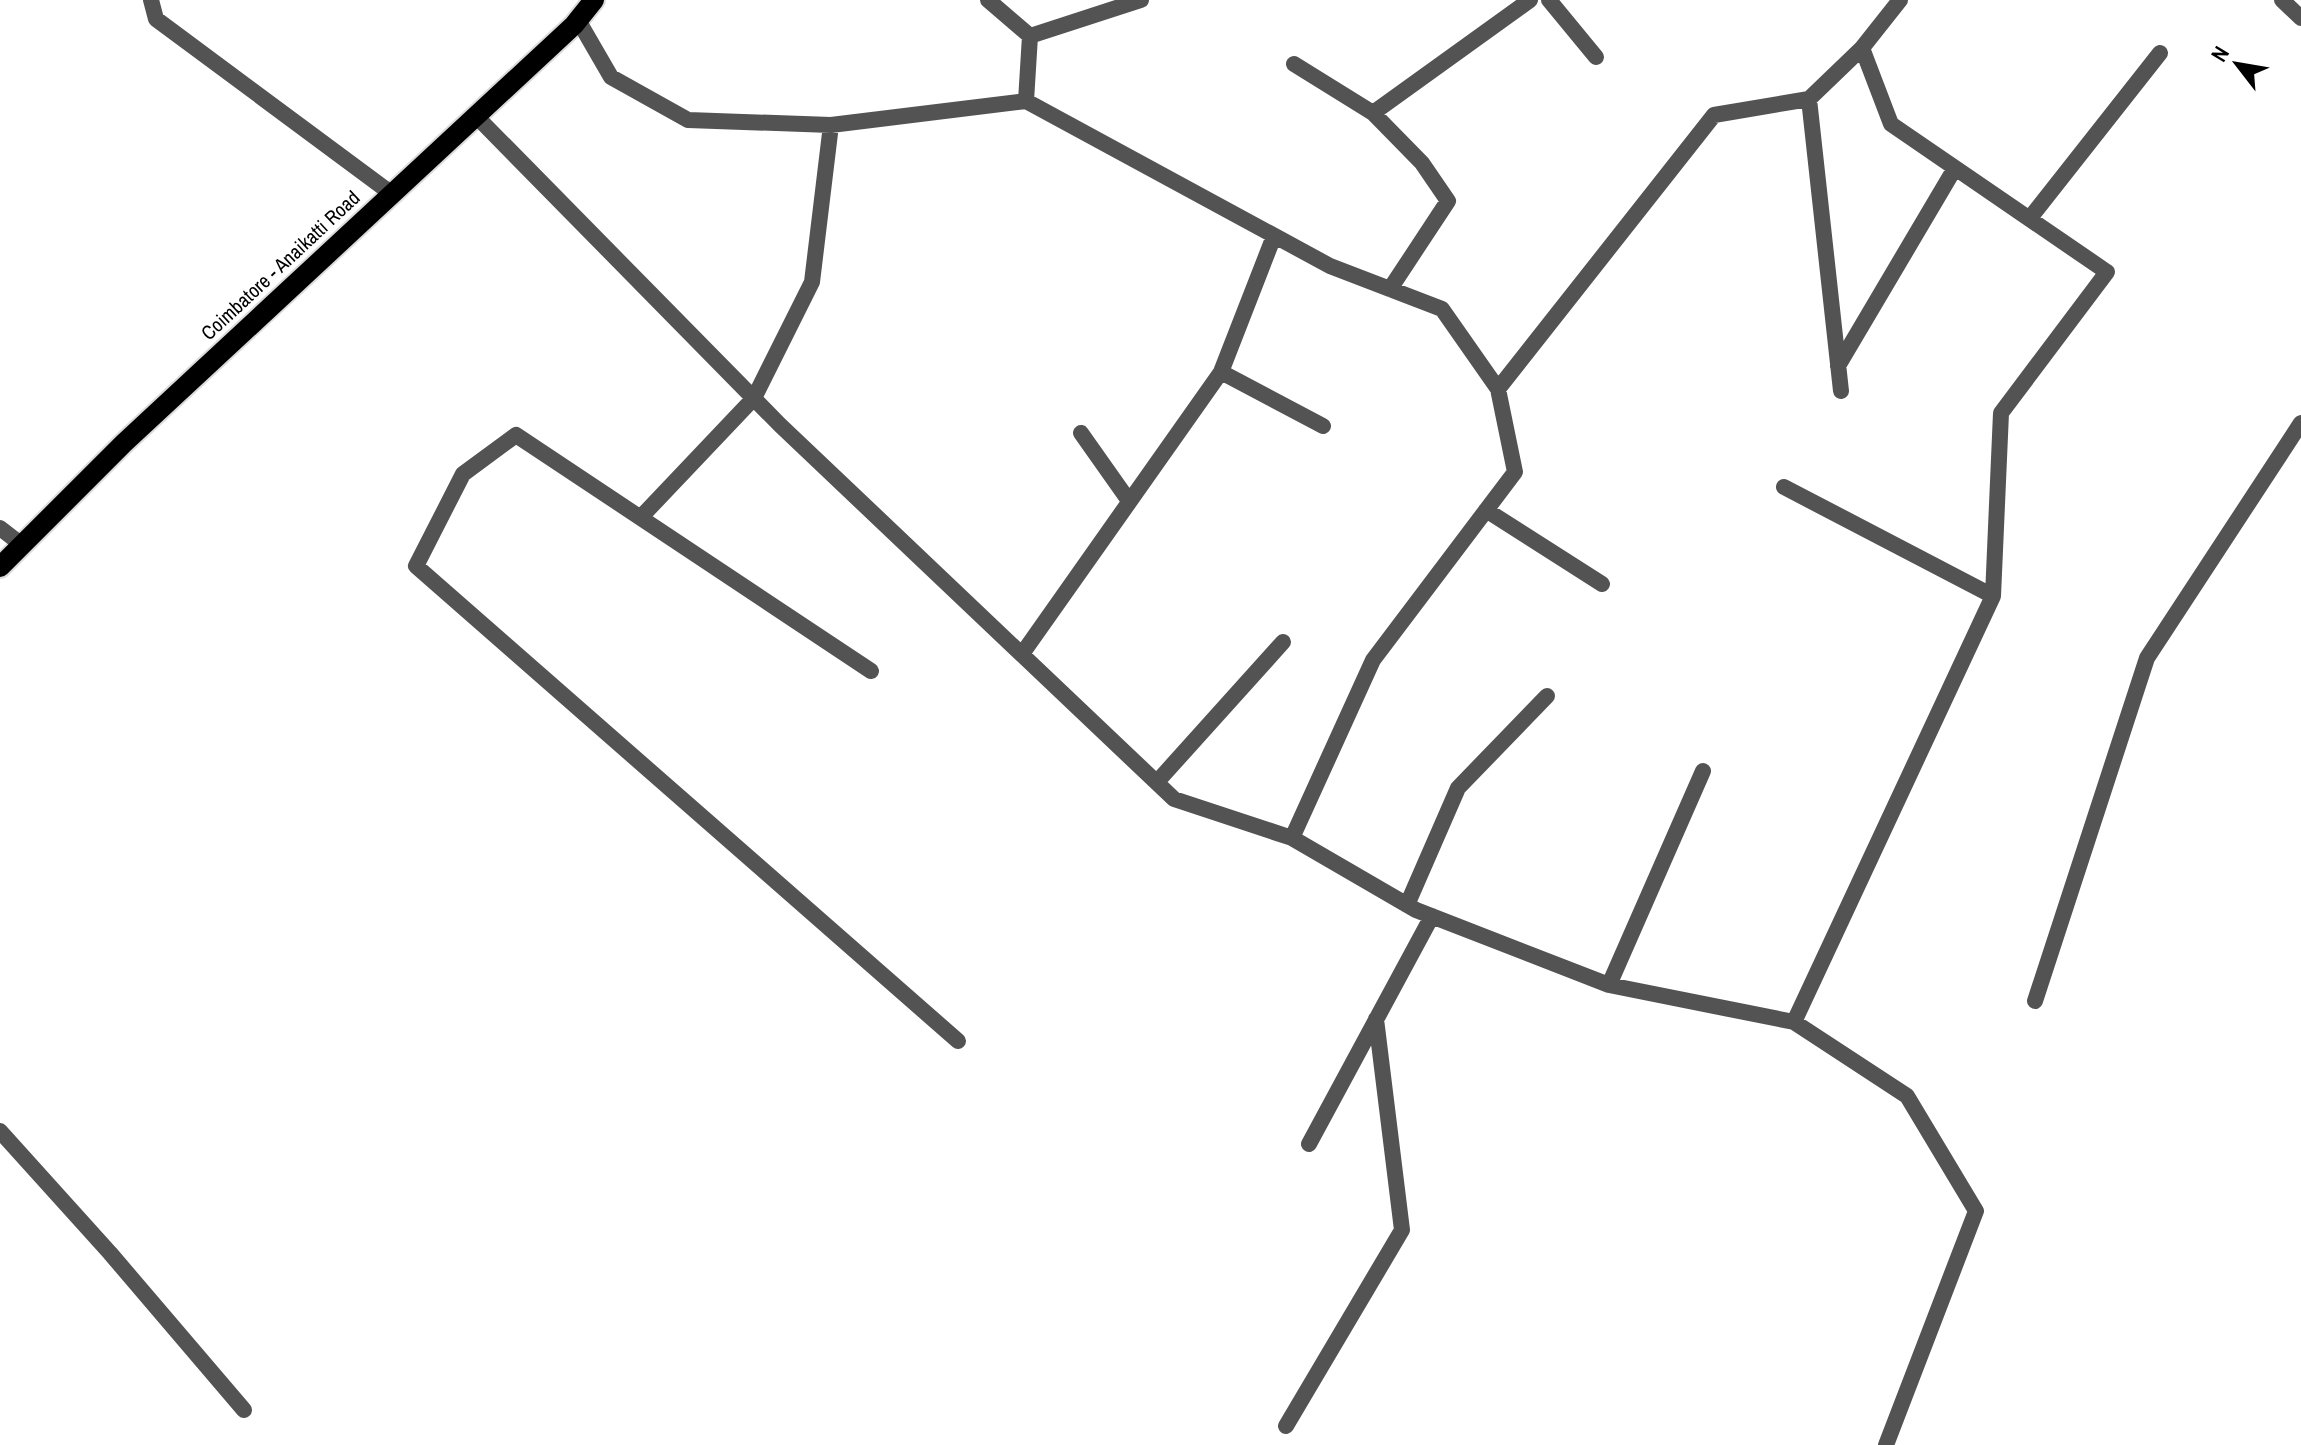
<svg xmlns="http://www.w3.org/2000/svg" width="2301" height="1445" font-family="'Archivo Narrow',sans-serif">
<rect width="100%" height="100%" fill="#fff"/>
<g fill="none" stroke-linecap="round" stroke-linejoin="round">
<g stroke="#dbdbdb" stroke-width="24">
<path id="primary" d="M 0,567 L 124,443 L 574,25 L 594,0"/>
</g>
<path stroke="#535353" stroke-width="16" d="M 0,1131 L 110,1253 L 244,1410"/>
<path stroke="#535353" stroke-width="16" d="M 151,0 L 156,19 L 392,194
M 988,0 L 1030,36 L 1141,0
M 1549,0 L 1596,57
M 2282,0 L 2301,18
M 578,20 L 611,77 L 688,120 L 831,125 L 1026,101
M 1030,36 L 1026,101 L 1330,266 L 1442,309 L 1498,389 L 1515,472 L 1373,660 L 1292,838
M 1294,64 L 1373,113 L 1422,163 L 1448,201 L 1390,289
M 1809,99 L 1841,391
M 1373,113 L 1530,0
M 476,116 L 780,425 L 1174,799 L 1292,838 L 1416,910 L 1609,985 L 1794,1022 L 1907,1096 L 1976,1211 L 1886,1445
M 2030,218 L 2160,53
M 1838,366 L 1955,168
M 1221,372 L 1323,426
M 1498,389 L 1714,115 L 1809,99 L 1862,48
M 1081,433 L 1129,501
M 1784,487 L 1993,596
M 1486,510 L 1602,584
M 642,516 L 754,398 L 812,282 L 831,125
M 0,528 L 22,545
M 1022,654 L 1221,372 L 1274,236
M 871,671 L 516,435 L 463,474 L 416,566 L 958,1041
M 1157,782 L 1283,642
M 1407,905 L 1458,788 L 1547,696
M 1609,985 L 1703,771
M 2035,1001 L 2147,658 L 2301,423
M 1794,1022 L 1993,596 L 2001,413 L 2107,272 L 1891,124 L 1862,48 L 1900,0
M 1309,1144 L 1432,916
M 1286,1426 L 1402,1230 L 1376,1019"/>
<use href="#primary" stroke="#000" stroke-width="20"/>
</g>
<g text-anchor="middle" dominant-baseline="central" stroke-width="6" stroke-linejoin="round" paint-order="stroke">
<g font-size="20" fill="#000" stroke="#fff">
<text transform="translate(280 265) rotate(-43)">Coimbatore - Anaikatti Road</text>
</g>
</g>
<g transform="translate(2237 64) rotate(301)" stroke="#ffffff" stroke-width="6" paint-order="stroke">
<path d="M0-6L14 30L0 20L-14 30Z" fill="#000000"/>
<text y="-12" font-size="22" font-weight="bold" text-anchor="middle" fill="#000000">N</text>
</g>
</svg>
